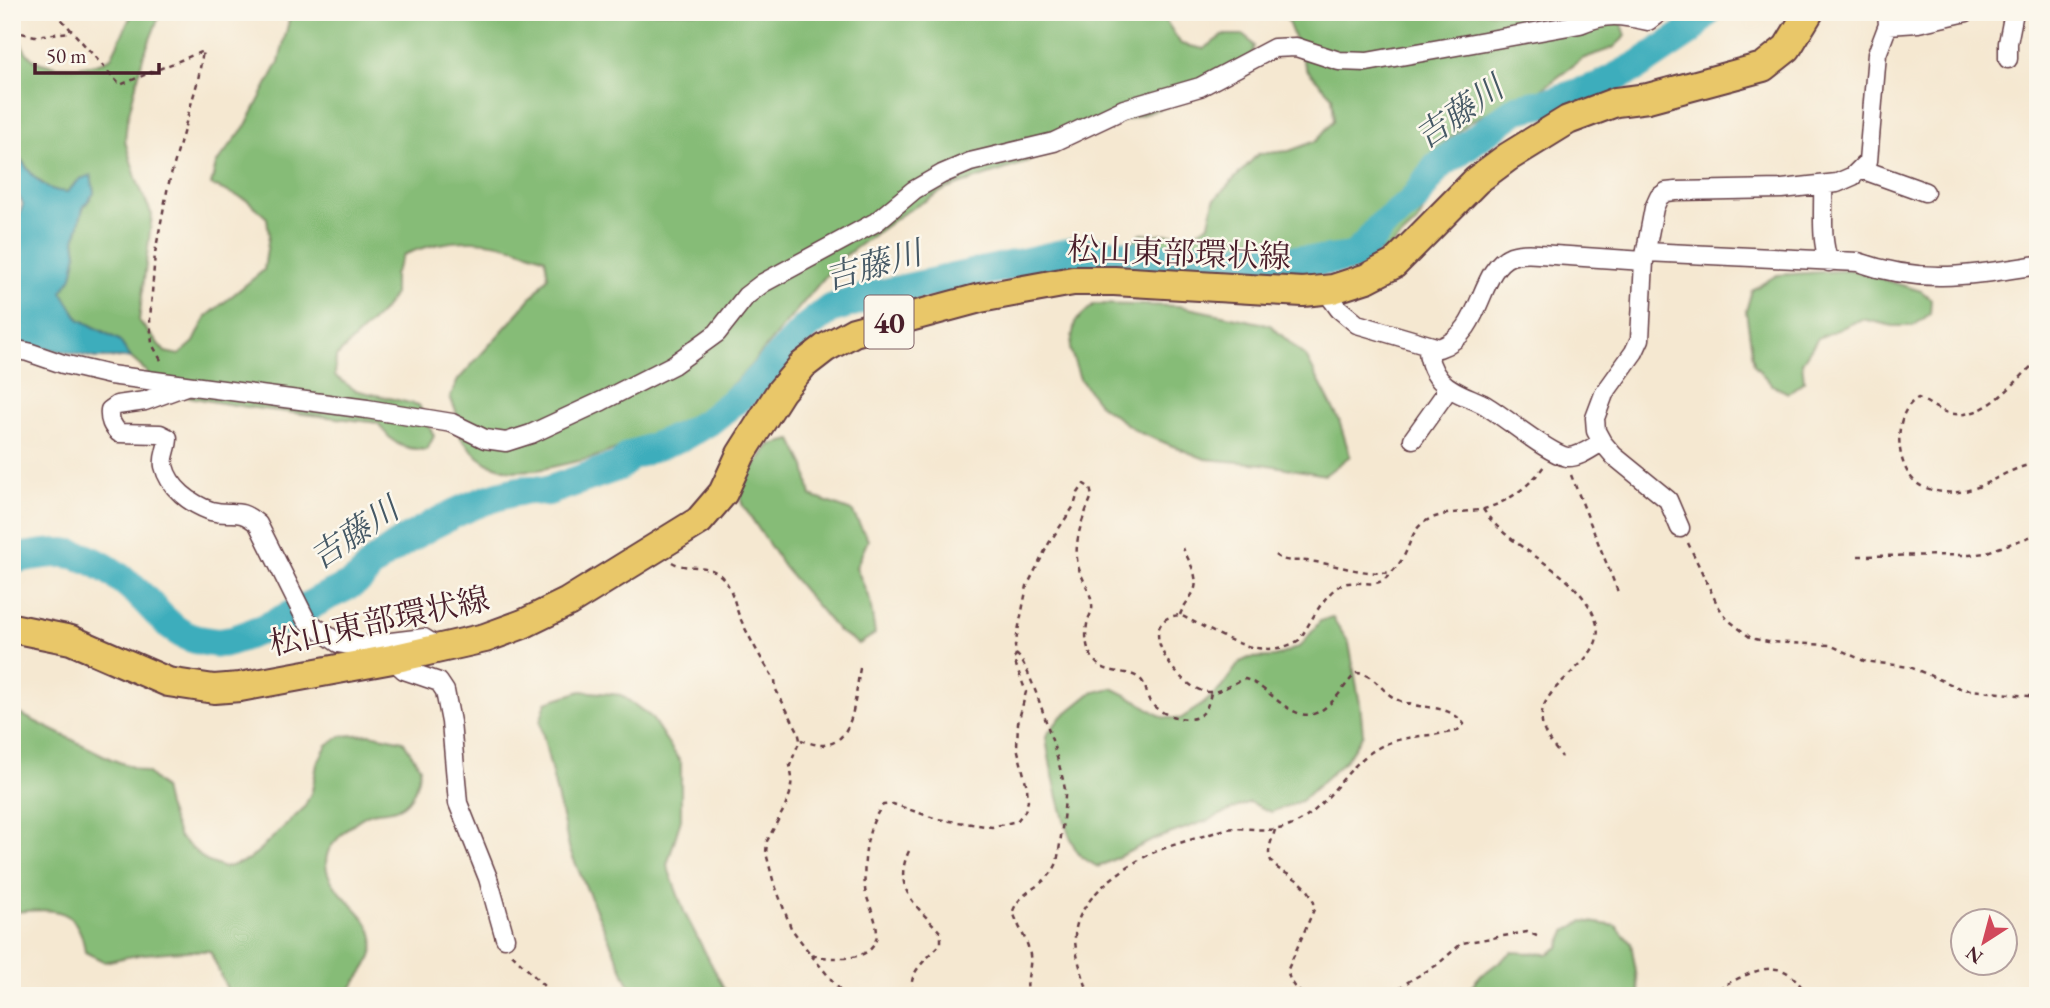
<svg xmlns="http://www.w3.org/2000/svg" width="2050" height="1008" font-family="'EB Garamond','Noto Serif JP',serif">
<rect width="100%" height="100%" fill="#fbf7ec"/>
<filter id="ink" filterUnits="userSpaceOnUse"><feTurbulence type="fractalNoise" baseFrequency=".0143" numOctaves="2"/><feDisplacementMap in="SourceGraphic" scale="14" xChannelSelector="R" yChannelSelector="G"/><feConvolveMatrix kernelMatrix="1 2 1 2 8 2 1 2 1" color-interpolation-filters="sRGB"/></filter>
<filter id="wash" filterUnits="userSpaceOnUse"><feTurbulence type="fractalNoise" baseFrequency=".00686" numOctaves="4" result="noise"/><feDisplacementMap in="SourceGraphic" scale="28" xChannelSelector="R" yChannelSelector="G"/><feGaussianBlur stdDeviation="1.57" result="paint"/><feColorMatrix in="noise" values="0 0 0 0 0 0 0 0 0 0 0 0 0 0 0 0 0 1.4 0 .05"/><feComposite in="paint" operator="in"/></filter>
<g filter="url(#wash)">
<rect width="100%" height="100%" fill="#f5e8d1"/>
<path fill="#86bc77" stroke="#686e51" stroke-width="2" d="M 133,12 L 161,12 L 143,57 L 127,121 L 125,141 L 137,181 L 152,215 L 139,321 L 165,352 L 179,355 L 194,342 L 206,317 L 264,270 L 269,235 L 267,218 L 247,200 L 211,185 L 216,164 L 246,125 L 279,62 L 291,12 L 1163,12 L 1164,18 L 1181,44 L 1204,49 L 1223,35 L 1245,35 L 1254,46 L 1248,74 L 1214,90 L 1088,133 L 1024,163 L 946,189 L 901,215 L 839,260 L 746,371 L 703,412 L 632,443 L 592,458 L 538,470 L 511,471 L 489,464 L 476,455 L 461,438 L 456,411 L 450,397 L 458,380 L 521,310 L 548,277 L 545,258 C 495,238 454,234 403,255 L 394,275 L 394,294 L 383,311 L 336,357 L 335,376 L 355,390 L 419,405 L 434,436 L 427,450 C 401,449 392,444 378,423 C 304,413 228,408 155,389 L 146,371 L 131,358 L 119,340 L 79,319 L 61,291 L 77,253 L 75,240 L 83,208 L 94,193 L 91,176 L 80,179 L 67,192 L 54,192 L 33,176 L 12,146 L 12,23 C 18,35 24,55 36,61 C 53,69 96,69 111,57 C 113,55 129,19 133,12 Z
M 1284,12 L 1618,12 L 1626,36 L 1613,48 L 1582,59 L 1533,96 L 1499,107 L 1471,121 L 1438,148 L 1423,169 L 1433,193 L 1417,223 L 1389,248 L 1367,259 L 1321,264 L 1263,261 L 1152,273 L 1124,260 L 1122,252 L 1140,234 L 1192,234 L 1209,224 L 1214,200 L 1258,154 L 1289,151 L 1316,141 L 1334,120 L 1332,96 L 1307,70 Z
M 1852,270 L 1921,291 L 1931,299 L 1930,314 L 1913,326 L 1893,326 L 1862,319 L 1818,338 L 1802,362 L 1804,381 L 1788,393 L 1772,385 L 1754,365 L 1746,311 L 1752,290 L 1777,275 Z
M 1094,304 L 1179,306 L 1270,325 L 1307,358 L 1339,420 L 1350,456 L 1325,475 L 1263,464 L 1205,459 L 1138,432 L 1100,405 L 1080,379 L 1070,349 L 1075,322 Z
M 792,440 L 805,466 L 811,496 L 852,511 L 868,540 L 856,567 L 870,601 L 875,634 L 859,644 L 838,631 L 784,567 L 742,504 L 739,487 L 770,445 Z
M 1332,617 L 1349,643 L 1360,704 L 1363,734 L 1346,760 L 1301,801 L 1271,812 L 1249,802 L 1209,820 L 1155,839 L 1098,867 C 1092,863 1083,859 1079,854 C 1065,838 1048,758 1046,736 L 1060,718 L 1091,693 L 1112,688 L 1136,700 L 1162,717 L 1180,719 L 1203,704 L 1221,688 L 1240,662 L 1249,658 L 1275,657 L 1301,646 L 1320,621 Z
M 581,691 L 621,695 L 651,717 L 681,763 L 681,819 L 667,865 L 685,914 L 728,996 L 634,996 L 570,851 L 540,722 L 546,702 Z
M 12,710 L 111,759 L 148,773 L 163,788 L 167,806 L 179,837 L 206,861 L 224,868 L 249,860 L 304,808 L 312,791 L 317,764 L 327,745 L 341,736 L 370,734 L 403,741 L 420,767 C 418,782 414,801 398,808 C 391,812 380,811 372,813 C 362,816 348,827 341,835 C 337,840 330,846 328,852 C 314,892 380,909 373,949 C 370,969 355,978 347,996 L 222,996 L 227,989 L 210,951 C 174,950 140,953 105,962 L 85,952 C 79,904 52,909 12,912 Z
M 1583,921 L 1616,926 L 1631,943 L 1640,996 L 1464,996 L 1478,978 L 1512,952 L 1548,954 L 1559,947 L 1566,931 Z"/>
<path fill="#3eadbc" stroke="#446674" stroke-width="2" d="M 12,146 C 26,167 39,192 67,192 L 80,179 L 91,175 L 94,193 L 83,208 L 75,240 L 77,253 L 72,277 L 62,292 L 79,319 L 119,340 L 131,358 L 96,358 L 12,342 L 12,234 L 23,204 L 12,185 Z"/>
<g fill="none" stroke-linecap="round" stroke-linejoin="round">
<path stroke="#3eadbc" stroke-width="30" d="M 12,559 C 29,556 48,552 65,553 C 91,555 120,576 138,593 C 160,613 173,638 205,641 C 212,642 219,644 226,642 C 262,632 294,614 327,596 C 337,591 350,586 359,579 C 365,574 368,568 374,563 C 404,536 507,479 545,492 L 619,466 L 630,456 L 683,436 L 708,422 L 747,391 L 807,327 L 830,309 L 872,296 L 1072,252 L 1112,253 L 1154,259 L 1200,256 L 1321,261 L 1353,257 L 1367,244 L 1381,226 L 1413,201 L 1437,167 L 1517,109 L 1551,102 L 1600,86 L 1639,65 L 1690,31 L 1707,12"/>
</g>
</g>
<g filter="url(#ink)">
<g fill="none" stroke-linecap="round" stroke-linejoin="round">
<g stroke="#643d44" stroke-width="21">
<path id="street" d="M 1887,12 L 1888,25 L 1918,23 L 1967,12
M 2008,59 L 2008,43 L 2014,12
M 1861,169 L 1925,192
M 1823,185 C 1824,210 1820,238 1829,262
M 1646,252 L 1858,262 C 1923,285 1972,275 2038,265
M 1325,290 L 1339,309 L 1357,324 L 1439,348 C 1484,333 1478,269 1511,256 C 1520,253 1529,253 1539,254 L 1644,261
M 1428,345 C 1427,357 1432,371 1440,380 C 1451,392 1469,397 1483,404 C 1503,415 1548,454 1567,457 C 1579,458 1591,448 1602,442
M 12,349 L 28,352 L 63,364 L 110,375 L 367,409 L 452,423 L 485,439 L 506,442 L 531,434 L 602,401 L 673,365 L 717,333 L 746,296 L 763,283 L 876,222 L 914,190 L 942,174 L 970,162 L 1054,142 L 1124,109 L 1200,87 L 1274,48 L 1296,47 L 1339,61 L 1367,62 L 1580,24 C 1607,13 1620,15 1648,21 L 1660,12
M 186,386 L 145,401 L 117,405 L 110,410 C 109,420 112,426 119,433 L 160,434 L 168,438 C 168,448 162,457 164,466 C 169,488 191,504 211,511 C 233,517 237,506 258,524 L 306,620 L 338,643 L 358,646 L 424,638 L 438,647
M 1413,439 L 1445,394 L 1445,385
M 1680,528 L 1668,500 L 1614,456 L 1602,442 L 1596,431 L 1595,418 L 1604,394 L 1634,352 L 1640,339 L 1644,261 L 1654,208 L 1659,197 L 1666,192 L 1676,191 L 1782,189 L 1837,183 L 1853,176 L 1868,161 L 1877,54 L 1888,25
M 392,659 L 404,670 L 439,682 L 445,691 L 451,722 L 458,803 L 488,878 L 505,938"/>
</g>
<g stroke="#643d44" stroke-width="32">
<path id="primary" d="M 12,628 L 71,640 L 168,682 L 214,689 L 240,687 L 392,659 L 485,638 L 523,624 L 568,602 L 699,521 L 723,493 L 741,454 L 781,391 L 803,365 L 825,348 L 854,332 L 980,298 L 1073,281 L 1114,281 L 1303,292 L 1333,289 L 1367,278 L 1394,264 L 1477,180 L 1508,157 L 1568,120 L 1616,102 L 1648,98 L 1763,67 L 1787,48 L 1809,12"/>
</g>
<path stroke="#643d44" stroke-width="2.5" stroke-dasharray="5 5" stroke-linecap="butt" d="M 55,12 L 120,85 L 203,51 L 198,80 L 168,186 L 155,253 L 150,320 L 152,344 L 163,364
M 12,31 L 35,36 L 71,32
M 2038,360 C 2013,383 1985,422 1948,413 C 1937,410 1928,402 1918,398 C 1890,412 1894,478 1926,488 C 1974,505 1996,469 2038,463
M 1571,475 L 1618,592
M 1483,509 C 1510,552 1578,569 1596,621 C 1611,667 1521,685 1546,735 C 1550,743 1557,750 1562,757
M 1688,543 L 1718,606 L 1727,619 L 1751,638 L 1768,642 L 1830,645 L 1864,661 L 1910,667 L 1962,689 L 2038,697
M 1275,555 C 1285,563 1294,560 1307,561 C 1334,563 1363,576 1391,572
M 1858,556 L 1970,555 L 1984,553 L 2038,534
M 672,562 C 685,570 701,564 714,571 C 732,581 733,601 740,618 C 750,639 762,661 775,680 L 776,690 L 798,731 L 800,740 L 790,765 L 792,778 L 790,794 L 785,807 L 767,841 L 766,853 L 773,880 L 791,928 L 811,955 C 834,960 884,964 876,925 C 874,913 867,901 865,889 C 863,860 866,827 883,805 L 893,804 L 937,819 L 992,827 L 1017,821 L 1025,811 L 1028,801 L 1027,787 L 1017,747 L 1018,723 L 1026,692 L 1014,660 L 1016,654 L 1015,646 L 1027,586 L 1049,543 L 1074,506 L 1078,493 L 1084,484 L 1090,488 L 1092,496 C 1082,520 1072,544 1079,569 C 1083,581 1091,592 1092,605 C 1093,611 1090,614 1088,620 C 1085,631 1085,647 1092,657 C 1104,677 1125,668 1139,678 C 1147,684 1146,695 1150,702 C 1158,714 1187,724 1199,716 C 1207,712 1209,701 1211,693
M 1180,615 C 1183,606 1190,599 1194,591 C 1200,577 1188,560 1183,548
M 1016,654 C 1030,662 1062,769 1065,790 C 1066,798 1059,859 1056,865 C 1046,887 1021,889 1013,911 C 1017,926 1028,940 1030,955 C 1032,970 1024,981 1029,996
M 801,740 C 810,743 820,747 829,744 C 857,737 855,687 861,664
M 1275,830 C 1273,837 1269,845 1269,853 C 1270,877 1308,871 1315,907 L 1288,969 C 1288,982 1296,991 1307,996
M 909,851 C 891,889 918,907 941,933 L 941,943 C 929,959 904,972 914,996
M 512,954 L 545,987 L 549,996
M 811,955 L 845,996
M 1089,996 C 1084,977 1075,957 1075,937 C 1075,906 1109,878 1134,863 C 1160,846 1196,839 1226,829 C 1247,826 1269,834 1290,826 C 1327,812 1344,766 1378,748 C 1403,734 1430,737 1457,731 L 1464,724 C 1448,702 1420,711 1398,700 C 1382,693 1375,674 1357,673 C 1346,682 1339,697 1327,706 C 1296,734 1273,687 1245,679 C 1233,682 1221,693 1209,692 C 1179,692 1129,619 1180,615 C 1215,631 1259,665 1299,640 C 1311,623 1323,594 1341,585 C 1357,578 1374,590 1387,577 C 1392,572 1397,567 1401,561 C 1410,548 1411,529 1426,521 C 1444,511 1466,513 1484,509 C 1508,502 1530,486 1544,466
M 1392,996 L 1406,983 L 1437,965 L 1462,943 L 1527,932 L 1537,936
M 1711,996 C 1718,988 1726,984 1735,980 C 1768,964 1788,961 1807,996
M 1948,996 L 1980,991 L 1994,996"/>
<use href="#street" stroke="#fff" stroke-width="18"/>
<use href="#primary" stroke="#e9c769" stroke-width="28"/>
</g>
</g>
<g text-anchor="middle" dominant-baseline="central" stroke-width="5" stroke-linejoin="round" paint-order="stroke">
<rect fill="#fbf7ec" stroke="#7f6065" stroke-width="2" x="864.5" y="295.5" width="49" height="53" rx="5"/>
<g font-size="30" font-weight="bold" fill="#4a1f2b">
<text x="889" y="322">40</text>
</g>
<g font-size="32" fill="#4a1f2b" stroke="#fbf7ec">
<text transform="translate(1179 253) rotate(2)">松山東部環状線</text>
<text transform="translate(379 621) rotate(-12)">松山東部環状線</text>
</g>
<g font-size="33" font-style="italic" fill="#455865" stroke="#fbf7ec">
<text transform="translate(1459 112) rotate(-35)">吉藤川</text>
<text transform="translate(873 265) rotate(-16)">吉藤川</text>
<text transform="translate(354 533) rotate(-34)">吉藤川</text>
</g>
</g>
<rect width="2050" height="1008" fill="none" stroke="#fbf7ec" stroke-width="42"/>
<g transform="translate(1984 942) rotate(216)"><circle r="33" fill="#fbf7ec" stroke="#b4a19f" stroke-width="2"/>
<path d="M0-5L12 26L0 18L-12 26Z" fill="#d1495b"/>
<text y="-10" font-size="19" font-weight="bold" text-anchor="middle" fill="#4a1f2b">N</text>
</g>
<path d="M35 63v10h124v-10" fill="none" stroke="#4a1f2b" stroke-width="3.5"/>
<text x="46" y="63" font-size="21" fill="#4a1f2b" stroke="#fbf7ec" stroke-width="5" paint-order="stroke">50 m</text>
</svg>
